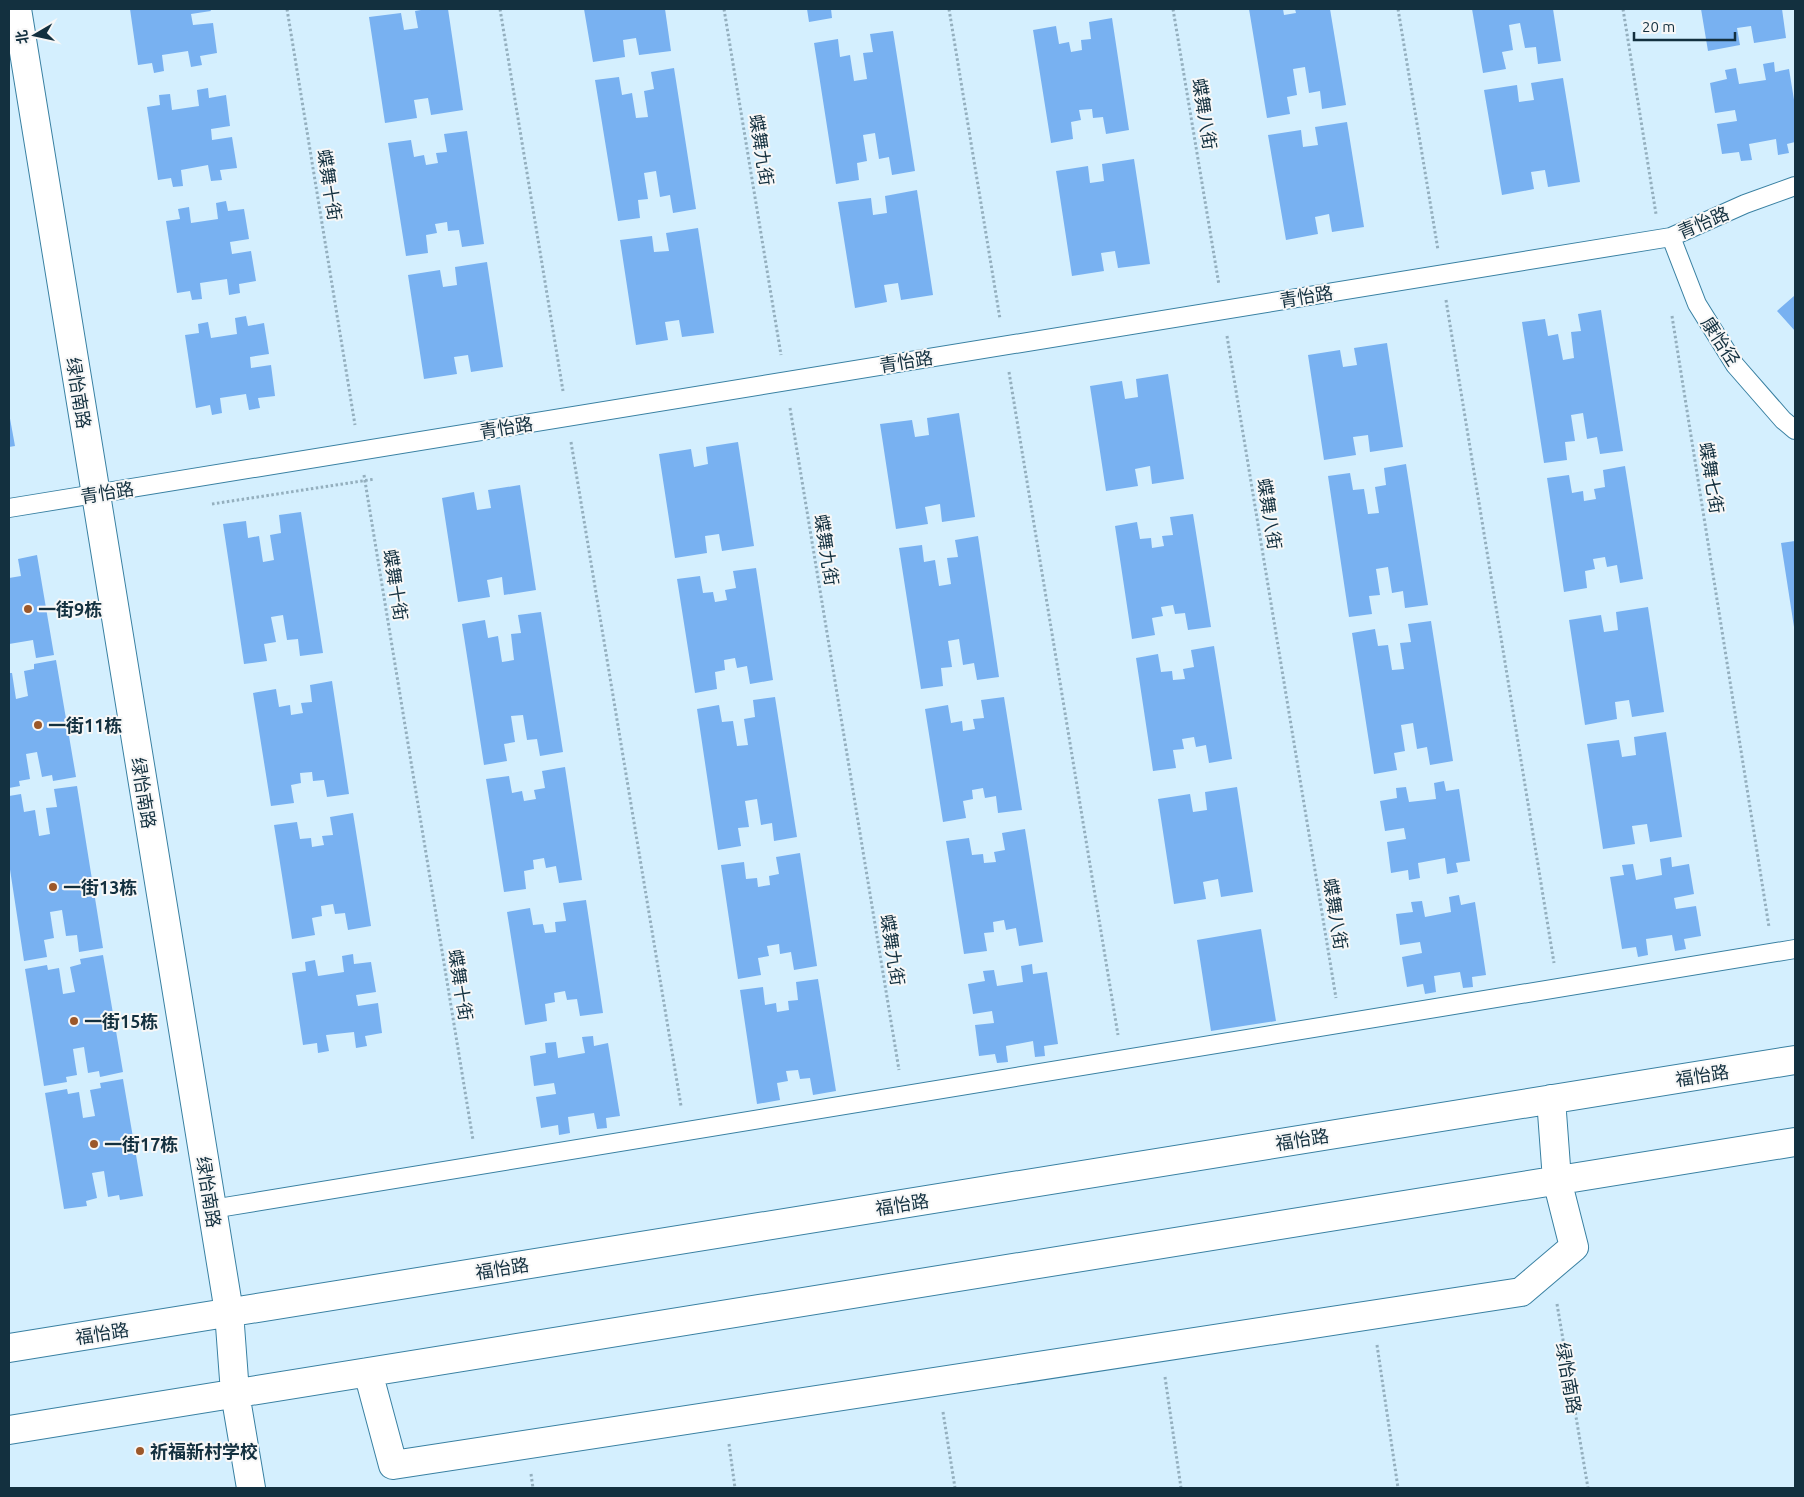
<svg xmlns="http://www.w3.org/2000/svg" width="1804" height="1497" font-family="Ubuntu,'Noto Sans SC',sans-serif">
<rect width="100%" height="100%" fill="#d4effe"/>
<path fill="#78b1f1" d="M 130,9 L 210,9 L 211,11 L 191,14 L 193,25 L 213,23 L 217,53 L 200,56 L 202,65 L 191,67 L 188,51 L 162,55 L 164,71 L 154,73 L 152,63 L 138,65 Z
M 427,9 L 448,9 L 463,110 L 431,115 L 428,98 L 414,100 L 417,118 L 385,123 L 369,17 L 401,13 L 404,30 L 418,28 L 415,11 Z
M 584,9 L 665,9 L 671,51 L 639,55 L 636,38 L 623,40 L 625,57 L 593,62 Z
M 807,9 L 831,9 L 832,18 L 809,22 Z
M 1249,9 L 1283,9 L 1284,15 L 1296,13 L 1295,9 L 1330,9 L 1346,105 L 1322,109 L 1320,91 L 1309,93 L 1305,67 L 1293,69 L 1297,95 L 1287,97 L 1290,114 L 1267,118 Z
M 1472,9 L 1553,9 L 1561,61 L 1538,64 L 1536,47 L 1525,48 L 1520,23 L 1509,25 L 1513,50 L 1502,52 L 1506,69 L 1483,73 Z
M 1701,9 L 1782,9 L 1786,38 L 1754,43 L 1751,26 L 1737,28 L 1740,45 L 1708,51 Z
M 1112,18 L 1129,130 L 1106,134 L 1103,117 L 1093,118 L 1092,109 L 1079,110 L 1081,120 L 1071,122 L 1073,139 L 1051,143 L 1033,30 L 1056,26 L 1059,44 L 1069,42 L 1071,52 L 1082,50 L 1081,40 L 1091,39 L 1089,22 Z
M 893,31 L 915,171 L 892,175 L 889,157 L 879,159 L 875,133 L 863,135 L 867,161 L 857,163 L 859,180 L 836,184 L 814,43 L 838,39 L 840,57 L 850,55 L 854,81 L 867,79 L 863,53 L 873,52 L 870,34 Z
M 1774,62 L 1775,72 L 1789,69 L 1795,106 L 1795,142 L 1787,144 L 1789,153 L 1778,155 L 1776,139 L 1749,144 L 1752,160 L 1741,161 L 1739,152 L 1722,154 L 1717,124 L 1737,121 L 1735,110 L 1715,113 L 1710,83 L 1727,79 L 1725,70 L 1736,68 L 1739,84 L 1766,80 L 1763,64 Z
M 674,68 L 696,209 L 673,213 L 670,195 L 660,197 L 656,171 L 644,173 L 648,199 L 638,200 L 640,218 L 618,221 L 595,80 L 619,77 L 622,95 L 632,93 L 636,118 L 648,117 L 644,91 L 654,89 L 651,72 Z
M 1563,78 L 1580,182 L 1548,187 L 1545,170 L 1531,172 L 1534,189 L 1502,195 L 1484,90 L 1517,85 L 1519,102 L 1534,100 L 1531,83 Z
M 208,88 L 209,98 L 226,95 L 230,126 L 211,129 L 212,140 L 232,137 L 237,168 L 220,170 L 222,180 L 211,181 L 208,165 L 181,170 L 183,186 L 173,187 L 171,178 L 158,180 L 147,107 L 160,105 L 159,95 L 170,94 L 172,110 L 199,106 L 197,90 Z
M 1347,122 L 1364,227 L 1332,232 L 1329,214 L 1315,217 L 1318,234 L 1286,240 L 1268,135 L 1301,130 L 1303,147 L 1318,145 L 1315,127 Z
M 467,131 L 484,244 L 462,247 L 459,230 L 448,231 L 447,222 L 435,224 L 437,233 L 426,235 L 428,253 L 406,256 L 388,143 L 411,140 L 414,157 L 424,155 L 426,165 L 438,163 L 436,153 L 447,152 L 444,134 Z
M 1134,159 L 1150,264 L 1118,268 L 1115,251 L 1101,253 L 1104,271 L 1072,276 L 1056,171 L 1088,166 L 1090,183 L 1104,181 L 1102,164 Z
M 917,190 L 933,295 L 901,300 L 898,283 L 884,285 L 887,302 L 855,308 L 838,202 L 871,198 L 873,215 L 887,213 L 885,196 Z
M 226,201 L 228,211 L 244,209 L 249,239 L 230,242 L 232,254 L 251,251 L 256,281 L 239,284 L 240,293 L 229,295 L 227,279 L 200,283 L 202,299 L 192,300 L 190,291 L 177,293 L 166,221 L 180,219 L 178,209 L 189,207 L 191,223 L 218,219 L 216,203 Z
M 698,228 L 714,333 L 682,337 L 679,320 L 665,322 L 668,340 L 636,345 L 620,240 L 652,236 L 654,252 L 669,251 L 666,233 Z
M 487,262 L 503,367 L 471,372 L 468,355 L 454,357 L 457,374 L 424,379 L 408,275 L 440,270 L 443,287 L 457,285 L 455,267 Z
M 1794,296 L 1795,297 L 1795,331 L 1777,311 Z
M 1601,310 L 1623,451 L 1600,454 L 1597,437 L 1587,439 L 1583,413 L 1571,415 L 1575,441 L 1565,442 L 1567,460 L 1544,463 L 1522,322 L 1545,319 L 1548,336 L 1558,334 L 1563,360 L 1574,358 L 1571,332 L 1581,331 L 1578,314 Z
M 246,316 L 248,326 L 264,323 L 269,354 L 250,357 L 251,368 L 271,365 L 275,396 L 258,398 L 260,408 L 249,410 L 246,394 L 220,398 L 222,413 L 212,415 L 210,405 L 196,408 L 185,335 L 199,333 L 198,324 L 208,322 L 211,338 L 237,334 L 235,318 Z
M 1387,343 L 1403,447 L 1370,452 L 1368,435 L 1353,437 L 1356,455 L 1324,460 L 1308,355 L 1340,350 L 1343,367 L 1357,365 L 1354,348 Z
M 1168,374 L 1184,479 L 1152,484 L 1150,466 L 1135,469 L 1138,486 L 1106,491 L 1090,386 L 1122,381 L 1125,399 L 1138,397 L 1136,379 Z
M 9,413 L 15,446 L 9,447 Z
M 959,413 L 975,517 L 942,522 L 940,504 L 925,507 L 928,524 L 896,529 L 880,424 L 912,420 L 915,437 L 929,435 L 927,418 Z
M 738,442 L 754,546 L 722,551 L 719,534 L 705,536 L 707,553 L 675,558 L 659,454 L 691,449 L 694,467 L 708,464 L 706,447 Z
M 1406,464 L 1428,605 L 1405,608 L 1403,591 L 1392,593 L 1388,567 L 1376,569 L 1380,595 L 1369,596 L 1372,614 L 1349,617 L 1328,476 L 1350,473 L 1353,490 L 1364,489 L 1368,514 L 1379,513 L 1375,487 L 1386,485 L 1384,468 Z
M 1625,466 L 1643,579 L 1620,583 L 1617,565 L 1607,567 L 1605,557 L 1593,559 L 1595,569 L 1585,571 L 1587,588 L 1564,592 L 1547,478 L 1569,475 L 1572,493 L 1583,491 L 1584,501 L 1596,499 L 1594,489 L 1605,487 L 1603,470 Z
M 520,485 L 536,590 L 504,595 L 502,577 L 487,580 L 490,597 L 458,602 L 442,498 L 474,492 L 477,510 L 491,508 L 488,490 Z
M 301,512 L 323,653 L 300,656 L 298,639 L 287,640 L 283,615 L 271,617 L 276,642 L 264,644 L 267,661 L 244,664 L 223,524 L 246,521 L 248,538 L 259,536 L 263,562 L 274,560 L 270,535 L 281,533 L 279,515 Z
M 1193,514 L 1211,627 L 1188,630 L 1185,613 L 1175,614 L 1173,605 L 1161,607 L 1163,616 L 1152,618 L 1155,635 L 1132,639 L 1115,526 L 1137,522 L 1140,539 L 1151,538 L 1152,548 L 1164,546 L 1162,536 L 1173,535 L 1170,517 Z
M 978,536 L 999,677 L 977,680 L 974,663 L 963,665 L 959,639 L 948,641 L 952,667 L 941,668 L 943,686 L 921,689 L 899,548 L 922,545 L 924,562 L 935,560 L 939,586 L 951,584 L 947,558 L 958,557 L 955,540 Z
M 1795,541 L 1795,627 L 1794,627 L 1781,543 Z
M 37,555 L 54,655 L 36,658 L 33,640 L 9,644 L 9,578 L 21,576 L 18,559 Z
M 756,568 L 773,680 L 750,684 L 747,666 L 737,668 L 735,658 L 724,660 L 725,670 L 715,672 L 717,689 L 695,693 L 677,579 L 700,576 L 703,593 L 713,592 L 715,602 L 727,600 L 725,590 L 736,588 L 733,571 Z
M 1648,607 L 1664,712 L 1632,717 L 1629,700 L 1615,702 L 1617,719 L 1585,725 L 1569,620 L 1601,615 L 1604,632 L 1618,630 L 1616,612 Z
M 541,612 L 563,752 L 540,756 L 537,739 L 527,740 L 523,715 L 511,716 L 515,742 L 504,744 L 507,761 L 484,765 L 462,624 L 485,620 L 488,638 L 498,636 L 502,662 L 514,660 L 511,634 L 521,633 L 518,615 Z
M 1431,621 L 1453,761 L 1430,765 L 1427,747 L 1417,749 L 1413,723 L 1401,725 L 1405,751 L 1394,753 L 1397,770 L 1374,774 L 1352,633 L 1375,629 L 1378,646 L 1388,645 L 1392,670 L 1404,669 L 1400,643 L 1411,642 L 1408,624 Z
M 1214,646 L 1232,759 L 1209,763 L 1206,745 L 1196,747 L 1194,737 L 1182,739 L 1184,749 L 1173,750 L 1176,768 L 1153,771 L 1136,658 L 1158,654 L 1161,672 L 1172,671 L 1173,680 L 1185,679 L 1183,669 L 1194,667 L 1191,650 Z
M 56,660 L 76,777 L 53,781 L 52,775 L 42,777 L 37,752 L 26,754 L 30,779 L 19,781 L 20,786 L 9,788 L 9,673 L 12,673 L 16,699 L 28,696 L 24,671 L 34,669 L 34,664 Z
M 332,681 L 349,794 L 327,797 L 324,780 L 313,781 L 312,772 L 300,773 L 301,783 L 291,785 L 294,803 L 271,806 L 253,693 L 276,689 L 279,707 L 290,705 L 291,715 L 303,713 L 301,703 L 312,702 L 310,685 Z
M 775,697 L 797,837 L 774,841 L 772,823 L 761,825 L 757,799 L 745,801 L 749,827 L 738,828 L 741,846 L 718,850 L 697,709 L 719,705 L 722,722 L 733,721 L 737,746 L 748,745 L 744,719 L 755,717 L 753,700 Z
M 1004,697 L 1022,810 L 998,813 L 996,796 L 985,798 L 983,788 L 972,790 L 973,799 L 963,801 L 966,818 L 943,822 L 925,709 L 948,705 L 951,723 L 962,721 L 963,731 L 975,729 L 973,719 L 984,718 L 981,700 Z
M 1666,732 L 1682,837 L 1650,842 L 1647,824 L 1632,826 L 1635,844 L 1603,849 L 1587,744 L 1619,740 L 1622,757 L 1636,755 L 1634,737 Z
M 565,767 L 582,880 L 559,883 L 556,866 L 546,868 L 544,858 L 533,860 L 534,869 L 524,871 L 526,889 L 504,892 L 486,779 L 509,776 L 512,793 L 522,791 L 524,801 L 536,799 L 534,790 L 545,788 L 542,771 Z
M 1444,781 L 1446,791 L 1459,789 L 1470,861 L 1456,863 L 1458,872 L 1447,874 L 1445,858 L 1418,863 L 1420,878 L 1409,880 L 1408,870 L 1391,873 L 1387,842 L 1406,839 L 1404,828 L 1385,831 L 1380,801 L 1397,798 L 1396,788 L 1406,787 L 1409,802 L 1436,799 L 1434,783 Z
M 77,786 L 103,948 L 79,952 L 77,935 L 66,936 L 62,910 L 50,912 L 54,938 L 44,940 L 47,957 L 24,961 L 9,863 L 9,796 L 21,794 L 24,812 L 35,810 L 39,836 L 50,834 L 46,808 L 57,807 L 54,789 Z
M 1237,787 L 1253,892 L 1221,897 L 1218,879 L 1203,882 L 1206,899 L 1174,904 L 1158,799 L 1190,794 L 1193,812 L 1207,810 L 1205,792 Z
M 353,813 L 371,926 L 348,930 L 345,913 L 335,914 L 333,904 L 321,906 L 322,916 L 312,918 L 315,935 L 292,939 L 274,825 L 297,822 L 300,839 L 311,838 L 312,847 L 324,845 L 322,836 L 333,835 L 330,817 Z
M 1025,829 L 1043,942 L 1019,946 L 1016,928 L 1006,930 L 1004,920 L 993,922 L 994,932 L 984,933 L 987,951 L 964,954 L 946,841 L 969,838 L 972,855 L 983,854 L 984,863 L 996,862 L 994,852 L 1005,850 L 1002,833 Z
M 800,853 L 817,966 L 794,970 L 791,952 L 780,954 L 779,944 L 767,946 L 769,956 L 758,958 L 761,975 L 738,979 L 721,865 L 744,862 L 746,879 L 757,878 L 758,887 L 770,885 L 769,876 L 779,874 L 776,857 Z
M 1671,857 L 1672,867 L 1689,864 L 1694,894 L 1674,898 L 1676,909 L 1696,906 L 1701,936 L 1684,939 L 1686,949 L 1675,951 L 1672,935 L 1646,939 L 1648,955 L 1638,957 L 1636,947 L 1622,949 L 1610,877 L 1624,875 L 1622,865 L 1633,864 L 1636,880 L 1662,875 L 1660,859 Z
M 1459,895 L 1461,905 L 1475,902 L 1486,975 L 1472,977 L 1473,987 L 1463,988 L 1460,972 L 1434,976 L 1436,992 L 1425,994 L 1423,984 L 1407,987 L 1402,957 L 1422,953 L 1420,942 L 1400,945 L 1396,914 L 1413,912 L 1411,902 L 1422,901 L 1425,917 L 1451,912 L 1449,897 Z
M 586,900 L 603,1013 L 580,1016 L 577,999 L 567,1000 L 565,991 L 554,993 L 555,1002 L 545,1004 L 547,1021 L 525,1025 L 507,912 L 530,908 L 533,925 L 543,924 L 545,933 L 556,932 L 555,922 L 566,921 L 563,903 Z
M 1261,929 L 1276,1021 L 1211,1031 L 1197,940 Z
M 353,954 L 354,964 L 371,962 L 376,992 L 356,995 L 358,1006 L 378,1003 L 382,1033 L 365,1036 L 367,1046 L 356,1048 L 354,1032 L 326,1035 L 329,1051 L 318,1053 L 317,1043 L 303,1045 L 292,973 L 306,971 L 305,962 L 315,960 L 318,976 L 344,972 L 342,956 Z
M 103,955 L 123,1072 L 100,1077 L 99,1071 L 88,1073 L 84,1047 L 73,1049 L 77,1075 L 66,1077 L 67,1082 L 44,1086 L 25,969 L 47,965 L 48,970 L 59,968 L 63,994 L 75,992 L 70,967 L 81,964 L 80,959 Z
M 1032,964 L 1033,974 L 1047,972 L 1058,1044 L 1044,1046 L 1045,1056 L 1035,1057 L 1033,1041 L 1006,1046 L 1008,1062 L 997,1063 L 995,1054 L 979,1056 L 975,1025 L 994,1023 L 992,1011 L 973,1014 L 968,984 L 985,981 L 983,971 L 994,970 L 997,986 L 1023,982 L 1021,966 Z
M 818,979 L 836,1091 L 813,1095 L 810,1078 L 800,1079 L 798,1070 L 786,1071 L 788,1081 L 777,1083 L 780,1100 L 757,1104 L 740,990 L 763,987 L 765,1005 L 776,1003 L 777,1012 L 789,1010 L 788,1001 L 798,1000 L 796,982 Z
M 593,1036 L 594,1046 L 608,1043 L 620,1116 L 606,1118 L 607,1128 L 597,1129 L 594,1113 L 568,1117 L 570,1133 L 559,1135 L 558,1125 L 541,1128 L 536,1097 L 556,1094 L 554,1083 L 534,1086 L 530,1056 L 546,1053 L 545,1043 L 556,1042 L 558,1058 L 585,1053 L 582,1037 Z
M 123,1079 L 143,1196 L 120,1200 L 119,1195 L 108,1197 L 104,1171 L 92,1173 L 97,1198 L 86,1201 L 87,1206 L 64,1209 L 45,1093 L 67,1089 L 68,1094 L 79,1092 L 83,1118 L 95,1116 L 90,1090 L 101,1088 L 100,1083 Z"/>
<g fill="none" stroke-linecap="round" stroke-linejoin="round">
<g stroke="#3980a2" stroke-width="20">
<path id="service" d="M 1671,237 L 1697,304 L 1735,365 L 1783,420 L 1795,430
M 9,508 L 1671,237 L 1745,204 L 1795,186
M 212,1209 L 1795,949"/>
</g>
<g stroke="#3980a2" stroke-width="30">
<path id="minor" d="M 17,9 L 229,1312 L 235,1393 L 251,1488
M 9,1348 L 1795,1060
M 368,1372 L 393,1465 L 1521,1292 L 1574,1247 L 1557,1180 L 1551,1099
M 9,1430 L 1795,1142"/>
</g>
<path stroke="#94afbe" stroke-width="3" stroke-dasharray="2.5 2.5" stroke-linecap="butt" d="M 287,9 L 355,425
M 500,9 L 563,391
M 724,9 L 781,355
M 949,9 L 1000,319
M 1173,9 L 1219,285
M 1398,9 L 1438,250
M 1623,9 L 1656,214
M 1446,300 L 1554,963
M 1672,316 L 1769,927
M 1227,336 L 1336,998
M 1009,372 L 1118,1035
M 790,408 L 899,1070
M 571,442 L 681,1106
M 364,475 L 473,1140
M 212,504 L 375,479
M 1557,1304 L 1588,1488
M 1377,1345 L 1398,1488
M 1165,1377 L 1181,1488
M 943,1412 L 955,1488
M 729,1444 L 735,1488
M 531,1474 L 533,1488"/>
<use href="#service" stroke="#fff" stroke-width="18"/>
<use href="#minor" stroke="#fff" stroke-width="28"/>
</g>
<g fill="#9c582a" stroke="#f7f7f7" stroke-width="2">
<circle cx="28" cy="609" r="5"/>
<circle cx="38" cy="725" r="5"/>
<circle cx="53" cy="887" r="5"/>
<circle cx="74" cy="1021" r="5"/>
<circle cx="94" cy="1144" r="5"/>
<circle cx="140" cy="1451" r="5"/>
</g>
<g text-anchor="middle" dominant-baseline="central" stroke-width="4" stroke-linejoin="round" paint-order="stroke">
<g font-size="18" fill="#13303f" stroke="#f7f7f7">
<text transform="translate(1205 114) rotate(81)">蝶舞八街</text>
<text transform="translate(762 150) rotate(81)">蝶舞九街</text>
<text transform="translate(330 185) rotate(81)">蝶舞十街</text>
<text transform="translate(1703 222) rotate(-23)">青怡路</text>
<text transform="translate(1306 296) rotate(-9)">青怡路</text>
<text transform="translate(1721 341) rotate(57)">康怡径</text>
<text transform="translate(906 361) rotate(-9)">青怡路</text>
<text transform="translate(79 393) rotate(81)">绿怡南路</text>
<text transform="translate(506 427) rotate(-9)">青怡路</text>
<text transform="translate(1712 478) rotate(81)">蝶舞七街</text>
<text transform="translate(107 492) rotate(-9)">青怡路</text>
<text transform="translate(1270 514) rotate(81)">蝶舞八街</text>
<text transform="translate(827 550) rotate(81)">蝶舞九街</text>
<text transform="translate(396 585) rotate(81)">蝶舞十街</text>
<text transform="translate(144 793) rotate(81)">绿怡南路</text>
<text transform="translate(1336 914) rotate(81)">蝶舞八街</text>
<text transform="translate(893 950) rotate(81)">蝶舞九街</text>
<text transform="translate(461 985) rotate(81)">蝶舞十街</text>
<text transform="translate(1702 1075) rotate(-9)">福怡路</text>
<text transform="translate(1302 1139) rotate(-9)">福怡路</text>
<text transform="translate(209 1192) rotate(81)">绿怡南路</text>
<text transform="translate(902 1204) rotate(-9)">福怡路</text>
<text transform="translate(502 1268) rotate(-9)">福怡路</text>
<text transform="translate(102 1333) rotate(-9)">福怡路</text>
<text transform="translate(1569 1378) rotate(80)">绿怡南路</text>
</g>
<g font-size="18" font-weight="bold" fill="#13303f" stroke="#f7f7f7" text-anchor="start">
<text x="38" y="609">一街9栋</text>
<text x="48" y="725">一街11栋</text>
<text x="63" y="887">一街13栋</text>
<text x="84" y="1021">一街15栋</text>
<text x="104" y="1144">一街17栋</text>
<text x="150" y="1451">祈福新村学校</text>
</g>
</g>
<rect width="1804" height="1497" fill="none" stroke="#13303f" stroke-width="20"/>
<g transform="translate(35 35) rotate(261)" stroke="#f7f7f7" stroke-width="4" paint-order="stroke">
<path d="M0-4L9 19L0 12L-9 19Z" fill="#13303f"/>
<text y="-8" font-size="14" font-weight="bold" text-anchor="middle" fill="#13303f">北</text>
</g>
<path d="M1634 32v8h101v-8" fill="none" stroke="#13303f" stroke-width="2.5"/>
<text x="1642" y="32" font-size="15" fill="#13303f" stroke="#f7f7f7" stroke-width="4" paint-order="stroke">20 m</text>
</svg>
